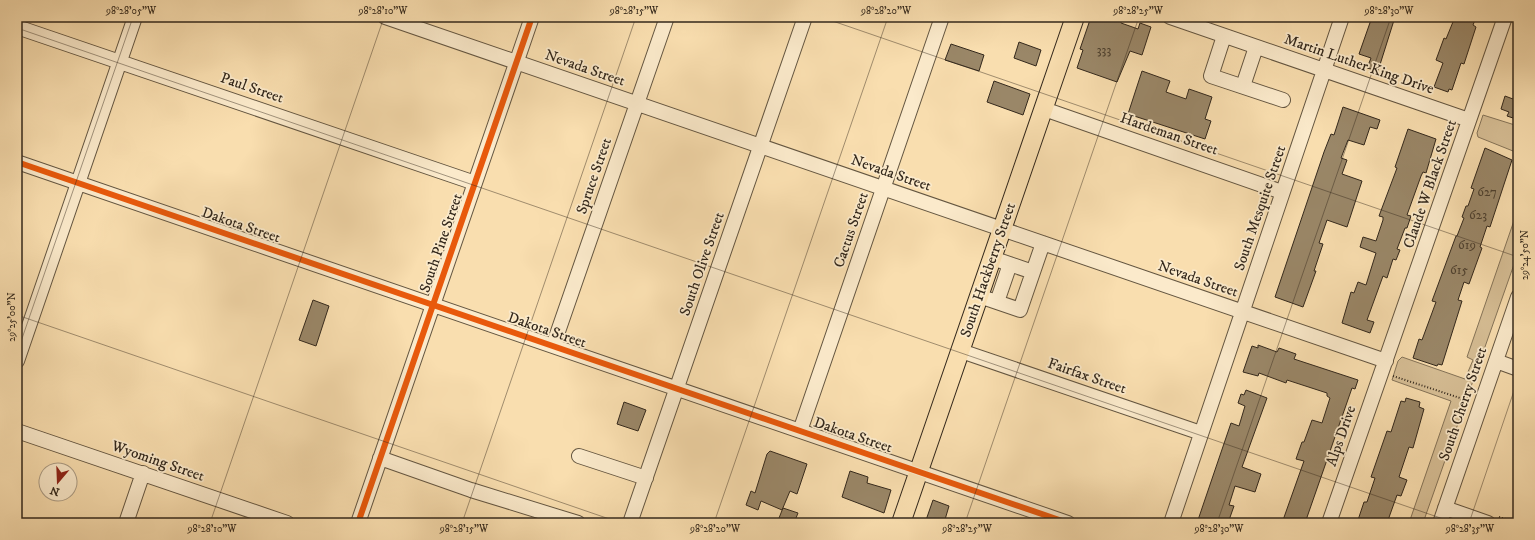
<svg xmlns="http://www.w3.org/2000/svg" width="1535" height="540" font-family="'IM FELL DW Pica',serif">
<rect width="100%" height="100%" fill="#f9deaf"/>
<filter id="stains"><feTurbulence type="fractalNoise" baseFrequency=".005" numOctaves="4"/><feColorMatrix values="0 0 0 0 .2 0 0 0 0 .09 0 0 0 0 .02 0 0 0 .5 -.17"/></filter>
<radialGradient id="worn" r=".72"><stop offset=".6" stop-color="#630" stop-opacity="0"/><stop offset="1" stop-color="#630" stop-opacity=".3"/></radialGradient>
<path fill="#d7bf96" stroke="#857459" d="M 1483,115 L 1518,126 L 1518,153 L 1478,137 L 1477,133 Z
M 1518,209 L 1518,253 L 1423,523 L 1409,523 L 1451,401 L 1392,380 L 1398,361 L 1402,357 L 1465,379 L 1473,360 L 1467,357 Z"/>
<path fill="#9a8768" stroke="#33281c" d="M 1091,17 L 1111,17 L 1121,21 L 1121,23 L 1138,29 L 1140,23 L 1151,27 L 1142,55 L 1130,51 L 1117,82 L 1077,68 L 1083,50 L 1080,49 Z
M 1372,17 L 1395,17 L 1378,71 L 1367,68 L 1371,58 L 1359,54 Z
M 1455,17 L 1466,17 L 1475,20 L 1473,25 L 1476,27 L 1464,64 L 1461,63 L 1452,90 L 1449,89 L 1448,92 L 1434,87 L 1443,63 L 1436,60 L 1444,38 L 1446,39 Z
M 1019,42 L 1041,50 L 1036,66 L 1014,58 Z
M 951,44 L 984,55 L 979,71 L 945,60 Z
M 1142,71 L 1170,81 L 1166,92 L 1186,99 L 1189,89 L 1212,97 L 1205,119 L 1211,121 L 1205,139 L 1128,114 Z
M 994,81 L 1030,94 L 1023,115 L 987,102 Z
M 1516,89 L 1518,89 L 1518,115 L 1516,119 L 1507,116 L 1509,112 L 1501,109 L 1505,96 L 1513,99 Z
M 1343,107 L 1380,120 L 1377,129 L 1370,127 L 1364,145 L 1348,140 L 1341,158 L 1347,160 L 1342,174 L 1362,181 L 1347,227 L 1327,220 L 1319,243 L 1323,244 L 1314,271 L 1316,271 L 1303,307 L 1275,297 L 1324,152 L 1331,134 L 1334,135 Z
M 1408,129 L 1436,139 L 1426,173 L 1423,172 L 1421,176 L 1407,215 L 1411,216 L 1407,228 L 1405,228 L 1397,249 L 1400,250 L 1396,260 L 1393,259 L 1387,278 L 1383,276 L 1367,320 L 1374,322 L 1370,333 L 1342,323 L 1351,292 L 1354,293 L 1358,282 L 1366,285 L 1376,253 L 1360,247 L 1363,237 L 1376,241 L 1383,220 L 1383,217 L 1379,216 L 1397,168 L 1395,167 Z
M 1485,148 L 1512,160 L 1490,227 L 1487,226 L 1480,247 L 1482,248 L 1469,284 L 1464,282 L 1458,300 L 1462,301 L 1442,365 L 1438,364 L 1437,366 L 1413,358 L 1419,339 L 1422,340 L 1436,302 L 1432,301 L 1456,236 L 1457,236 L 1464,218 L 1462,217 L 1466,206 L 1468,206 L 1474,189 L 1471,188 Z
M 313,300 L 329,306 L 316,346 L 299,340 Z
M 1258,345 L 1277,352 L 1279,348 L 1296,354 L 1294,359 L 1358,380 L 1355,389 L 1352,388 L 1305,523 L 1282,523 L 1304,461 L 1296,459 L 1302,442 L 1304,442 L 1312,420 L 1322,423 L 1330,398 L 1327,396 L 1327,393 L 1287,380 L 1286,383 L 1259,373 L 1258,376 L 1243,372 L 1252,346 L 1258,348 Z
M 1246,390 L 1267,398 L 1242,467 L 1261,474 L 1255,492 L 1235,486 L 1229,505 L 1234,506 L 1228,523 L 1206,523 L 1198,520 L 1231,423 L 1239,426 L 1245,406 L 1238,403 L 1241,394 L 1244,395 Z
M 1406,398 L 1420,402 L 1419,407 L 1424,409 L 1413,448 L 1409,447 L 1399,477 L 1407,480 L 1401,496 L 1397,495 L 1387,523 L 1357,523 L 1364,502 L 1367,502 L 1375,478 L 1371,477 L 1387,431 L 1391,432 L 1401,401 L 1405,402 Z
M 624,402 L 646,410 L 638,431 L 617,424 Z
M 770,451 L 807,464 L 797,494 L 790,491 L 782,510 L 761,501 L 758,510 L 746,505 L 751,491 L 755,493 L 767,454 Z
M 850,471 L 868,477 L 867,483 L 891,490 L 884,513 L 842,497 Z
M 933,500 L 949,506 L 944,523 L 925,523 Z
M 783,508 L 798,513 L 794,523 L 779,518 Z"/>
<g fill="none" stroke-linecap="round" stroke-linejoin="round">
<g stroke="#645641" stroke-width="16">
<path id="minor" d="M 385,17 L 1386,361
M 1170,17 L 1469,120
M 17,27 L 475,183
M 1224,36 L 1211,76 L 1283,100
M 1243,86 L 1256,47
M 1044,109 L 1282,192
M 17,162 L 1068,523
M 992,258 L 1033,272
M 979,296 L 1020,310 L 1043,243
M 997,302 L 1010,264
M 553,346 L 667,17
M 961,351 L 1201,433
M 17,361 L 135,17
M 1496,361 L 1518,369
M 17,431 L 287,523
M 800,431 L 942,17
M 579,456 L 646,478
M 380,458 L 471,490 L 578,523
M 1445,508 L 1488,523
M 126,523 L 143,473
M 358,523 L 532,17
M 630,523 L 805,17
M 1171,523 L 1342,17
M 1329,523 L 1505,17
M 1440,523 L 1518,297"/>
</g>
<g stroke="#33281c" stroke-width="20">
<path id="major" d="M 901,523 L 1075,17"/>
</g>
<path stroke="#33281c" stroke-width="2" stroke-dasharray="1 2" stroke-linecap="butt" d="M 1393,376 L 1460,398 L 1463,401 L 1468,403
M 1499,517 L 1518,523"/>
<use href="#minor" stroke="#fbeacb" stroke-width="14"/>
<use href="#major" stroke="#f9deaf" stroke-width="18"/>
<g stroke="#fbeacb" stroke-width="8">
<path id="cycleway" d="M 17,162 L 1068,523
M 358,523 L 532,17"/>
</g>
<use href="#cycleway" stroke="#e8590c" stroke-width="6"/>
</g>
<path fill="none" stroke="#33281c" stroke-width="1" stroke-opacity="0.45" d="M 821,17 L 1518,257M 17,28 L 1455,523M 17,315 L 621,523M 17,353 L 133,17M 210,523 L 384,17M 462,523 L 636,17M 714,523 L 888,17M 965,523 L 1139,17M 1217,523 L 1391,17M 1469,523 L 1518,379"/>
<g text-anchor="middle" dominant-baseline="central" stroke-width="3.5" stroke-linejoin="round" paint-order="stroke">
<g font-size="13" fill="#4d402f">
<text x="1104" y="50">333</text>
<text x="1487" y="192">627</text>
<text x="1478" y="215">623</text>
<text x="1467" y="245">619</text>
<text x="1459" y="270">615</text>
</g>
<g font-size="15" fill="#33281c" stroke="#fbeacb">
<text transform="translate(1359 64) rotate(19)">Martin Luther King Drive</text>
<text transform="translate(585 68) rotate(19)">Nevada Street</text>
<text transform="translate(252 88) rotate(19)">Paul Street</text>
<text transform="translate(1169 134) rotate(19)">Hardeman Street</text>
<text transform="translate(891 173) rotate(19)">Nevada Street</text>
<text transform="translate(594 176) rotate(-71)">Spruce Street</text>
<text transform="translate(1430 184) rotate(-71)">Claude W Black Street</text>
<text transform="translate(1260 208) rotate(-71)">South Mesquite Street</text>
<text transform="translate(241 225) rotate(19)">Dakota Street</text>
<text transform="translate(851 230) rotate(-71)">Cactus Street</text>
<text transform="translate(441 243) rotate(-71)">South Pine Street</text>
<text transform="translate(702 264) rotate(-71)">South Olive Street</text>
<text transform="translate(988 270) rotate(-71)">South Hackberry Street</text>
<text transform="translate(1198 279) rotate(19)">Nevada Street</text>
<text transform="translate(547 330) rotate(19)">Dakota Street</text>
<text transform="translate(1087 376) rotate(19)">Fairfax Street</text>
<text transform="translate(1463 404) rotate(-71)">South Cherry Street</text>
<text transform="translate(853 435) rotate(19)">Dakota Street</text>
<text transform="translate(1341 436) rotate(-71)">Alps Drive</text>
<text transform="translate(158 461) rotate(19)">Wyoming Street</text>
</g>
</g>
<rect width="1535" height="540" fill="none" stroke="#f9deaf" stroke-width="44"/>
<g transform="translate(58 482) rotate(199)"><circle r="19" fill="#fbeacb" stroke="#ab9c85"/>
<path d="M0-3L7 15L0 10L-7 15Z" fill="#8f2418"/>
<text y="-6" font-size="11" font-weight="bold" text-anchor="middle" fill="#33281c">N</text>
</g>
<rect x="22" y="22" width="1491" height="496" fill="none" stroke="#33281c" stroke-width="1.5"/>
<g font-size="10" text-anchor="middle" fill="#33281c">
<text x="131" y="14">98°28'05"W</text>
<text x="383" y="14">98°28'10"W</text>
<text x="634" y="14">98°28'15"W</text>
<text x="886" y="14">98°28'20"W</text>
<text x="1138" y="14">98°28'25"W</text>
<text x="1389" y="14">98°28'30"W</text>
<text transform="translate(1524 255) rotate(-90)" y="4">29°24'50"N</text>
<text transform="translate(11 317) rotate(-90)" y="4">29°25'00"N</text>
<text x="212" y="532">98°28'10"W</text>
<text x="464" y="532">98°28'15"W</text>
<text x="715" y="532">98°28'20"W</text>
<text x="967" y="532">98°28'25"W</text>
<text x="1219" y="532">98°28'30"W</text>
<text x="1470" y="532">98°28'35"W</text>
</g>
<rect width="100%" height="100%" filter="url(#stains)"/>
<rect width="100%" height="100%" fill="url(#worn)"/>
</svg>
